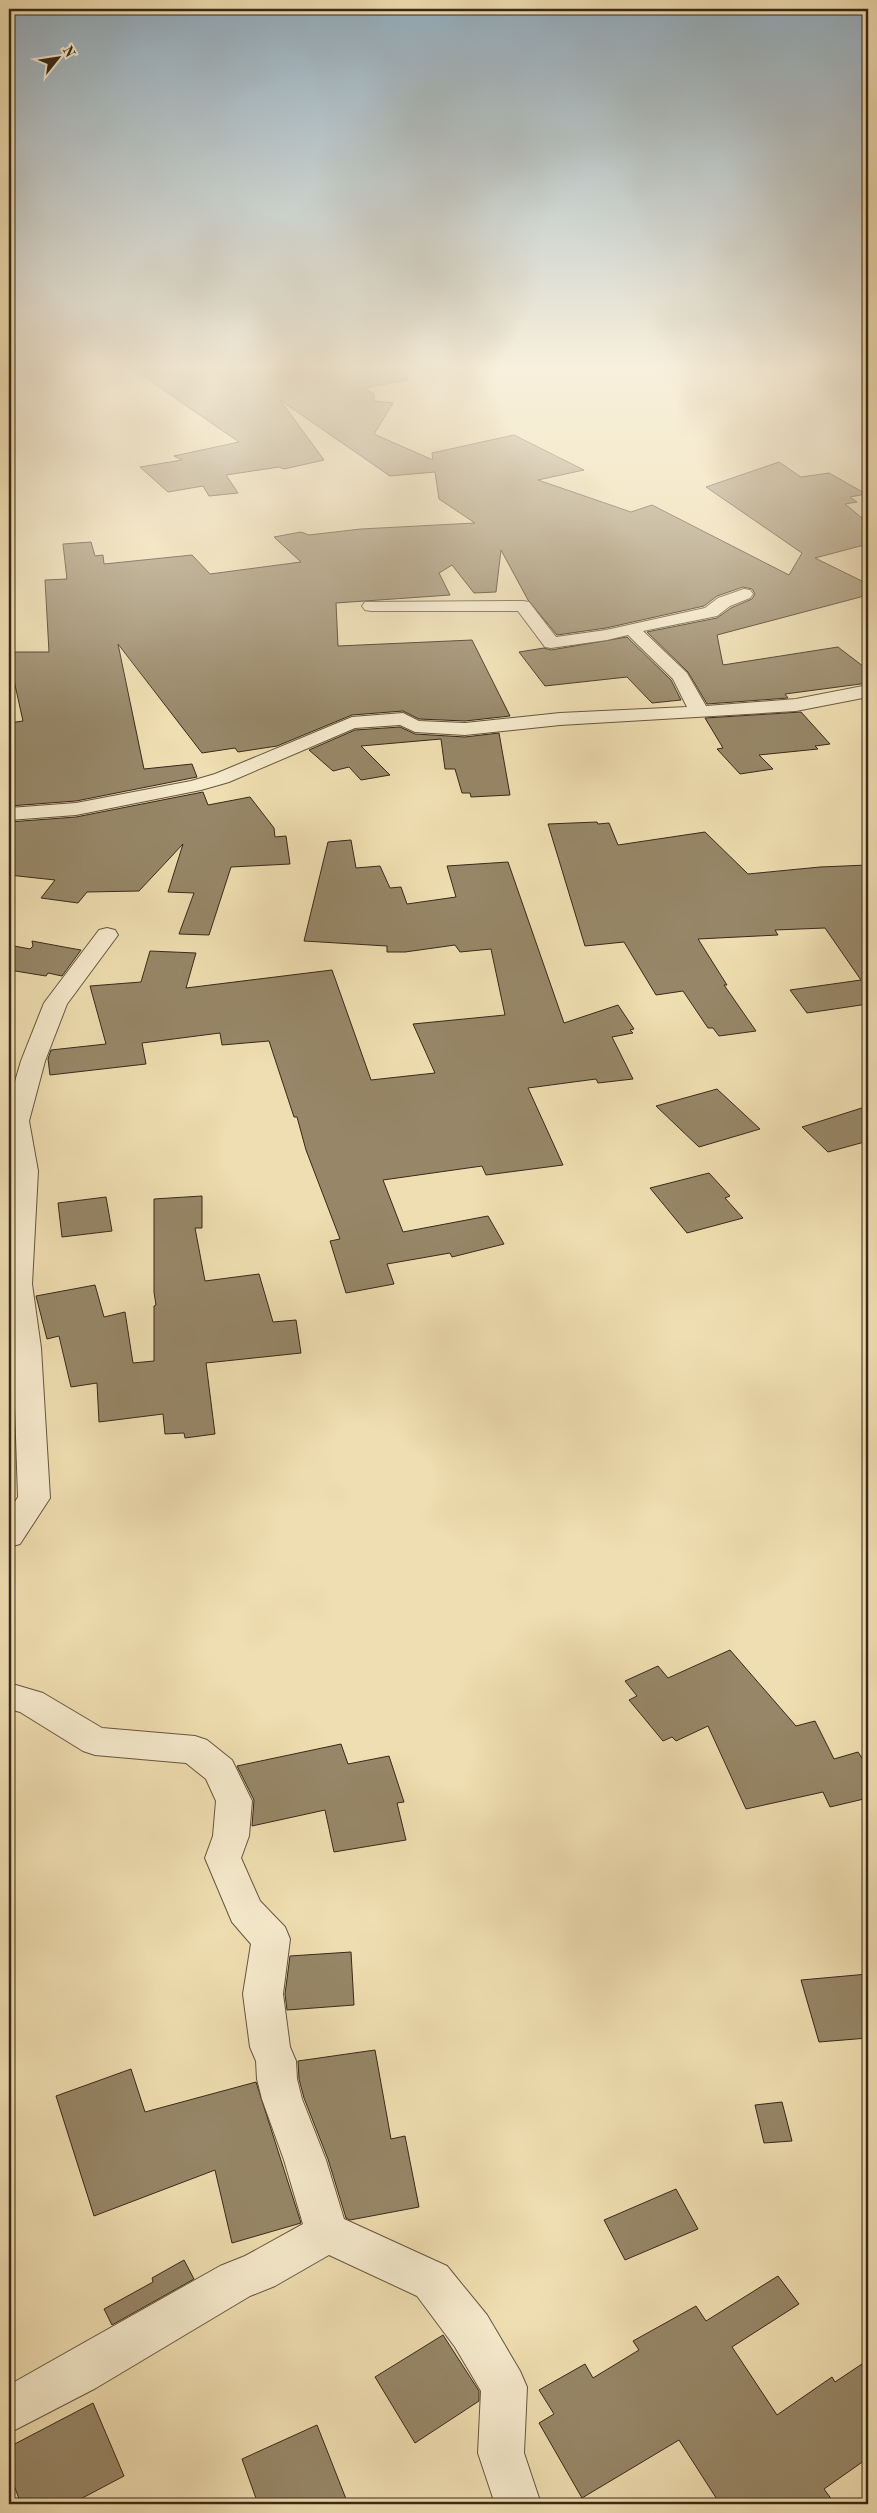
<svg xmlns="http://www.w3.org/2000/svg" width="877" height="2513" font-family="'Old Standard TT',serif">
<rect width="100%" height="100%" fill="#efdeb1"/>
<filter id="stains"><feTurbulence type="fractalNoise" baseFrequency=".004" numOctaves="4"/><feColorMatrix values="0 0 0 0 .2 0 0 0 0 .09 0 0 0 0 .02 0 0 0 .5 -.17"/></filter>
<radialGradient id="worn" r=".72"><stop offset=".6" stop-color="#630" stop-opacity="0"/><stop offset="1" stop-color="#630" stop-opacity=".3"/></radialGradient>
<path fill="#978768" stroke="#382919" d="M 130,367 L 407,367 L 408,380 L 365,388 L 374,394 L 374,401 L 393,403 L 374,434 L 433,460 L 432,453 L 514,435 L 584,470 L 538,480 L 631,512 L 652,505 L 789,575 L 802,553 L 706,487 L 779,462 L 801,477 L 829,473 L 866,494 L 850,497 L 857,502 L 845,504 L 868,523 L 868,544 L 815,558 L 868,584 L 868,595 L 717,635 L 723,665 L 838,647 L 868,670 L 868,683 L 785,694 L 788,698 L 707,704 L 688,672 L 647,632 L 717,618 L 731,608 L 752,599 L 755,594 L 752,589 L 743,587 L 717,596 L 704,606 L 606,628 L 557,635 L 528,600 L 501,550 L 496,592 L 474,593 L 452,565 L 439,573 L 450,595 L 336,603 L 338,646 L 472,640 L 510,716 L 465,721 L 419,719 L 403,711 L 352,715 L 277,746 L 238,752 L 235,748 L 202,753 L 118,644 L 144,769 L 192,764 L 197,777 L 76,801 L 9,806 L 9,723 L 23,721 L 11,667 L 14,652 L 49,652 L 45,580 L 67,579 L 63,544 L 91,542 L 95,556 L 103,555 L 104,564 L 192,555 L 210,574 L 301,562 L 274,537 L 301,532 L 309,535 L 361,529 L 475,523 L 439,499 L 435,472 L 390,476 L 280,400 L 324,460 L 284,469 L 279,467 L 226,475 L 238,493 L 209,496 L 203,486 L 168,492 L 140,467 L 182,460 L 174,456 L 239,442 Z
M 627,637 L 671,680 L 681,700 L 652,703 L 627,677 L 545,686 L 519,652 L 544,648 L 551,650 Z
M 801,712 L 830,744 L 815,746 L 818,749 L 759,755 L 773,769 L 740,774 L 717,749 L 723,748 L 705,718 Z
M 400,727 L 415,734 L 465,737 L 499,733 L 510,795 L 471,797 L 470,793 L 462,793 L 455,769 L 445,769 L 441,739 L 361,746 L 390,775 L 361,780 L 349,767 L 333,771 L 309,750 L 355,730 Z
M 203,792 L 208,805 L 250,797 L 274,828 L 275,837 L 286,836 L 290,864 L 231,867 L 209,935 L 179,934 L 194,893 L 168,892 L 183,844 L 139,891 L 87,892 L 78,903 L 41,898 L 55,880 L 9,875 L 9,822 L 76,817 Z
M 597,822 L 598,824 L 609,823 L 618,845 L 705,832 L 748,874 L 820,867 L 868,865 L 868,1004 L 807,1013 L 790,990 L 861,980 L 825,928 L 775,930 L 778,935 L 698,939 L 727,985 L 724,985 L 756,1031 L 719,1036 L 713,1028 L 708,1028 L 683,991 L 656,995 L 624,942 L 585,946 L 548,824 Z
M 351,840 L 356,868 L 380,866 L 390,888 L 401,887 L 407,904 L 456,897 L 447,866 L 508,862 L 564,1023 L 618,1005 L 634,1029 L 630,1030 L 633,1033 L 612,1037 L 633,1079 L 598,1083 L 596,1079 L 528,1088 L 563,1165 L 486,1175 L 482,1166 L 383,1180 L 403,1232 L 488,1216 L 504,1244 L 452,1257 L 450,1253 L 387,1264 L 394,1284 L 346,1293 L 330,1241 L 340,1239 L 306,1150 L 297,1117 L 294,1117 L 269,1041 L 222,1045 L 220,1033 L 142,1043 L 146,1064 L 50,1075 L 48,1059 L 51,1050 L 106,1044 L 90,986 L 141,982 L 150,951 L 196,953 L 186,988 L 332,970 L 371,1080 L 435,1073 L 413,1024 L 505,1015 L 491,949 L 460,952 L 455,945 L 405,952 L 387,952 L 387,946 L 304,941 L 328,842 Z
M 32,941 L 64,947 L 81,950 L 62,976 L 48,973 L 46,976 L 9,970 L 9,945 L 30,949 L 33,946 Z
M 717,1089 L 760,1129 L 699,1147 L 656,1106 Z
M 868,1106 L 868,1141 L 828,1152 L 802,1127 Z
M 709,1173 L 730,1196 L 725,1198 L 743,1218 L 687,1233 L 650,1188 Z
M 202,1196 L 202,1228 L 195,1228 L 205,1281 L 259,1274 L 273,1322 L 296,1320 L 301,1353 L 206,1363 L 215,1434 L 185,1438 L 184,1433 L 165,1434 L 163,1414 L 99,1422 L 97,1383 L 71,1387 L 59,1336 L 47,1339 L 36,1296 L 95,1285 L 104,1317 L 125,1312 L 133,1363 L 154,1361 L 154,1306 L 156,1305 L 154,1292 L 154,1199 Z
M 106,1197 L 112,1231 L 62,1237 L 58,1203 Z
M 730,1650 L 796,1726 L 815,1721 L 834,1759 L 858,1752 L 868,1767 L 868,1798 L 830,1807 L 823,1792 L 746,1809 L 708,1726 L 676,1741 L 672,1737 L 663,1741 L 629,1700 L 637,1696 L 625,1681 L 658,1666 L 668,1678 Z
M 341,1744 L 348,1764 L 389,1756 L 404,1802 L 397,1803 L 406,1840 L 334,1852 L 325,1810 L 252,1826 L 254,1800 L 237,1766 Z
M 351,1952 L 354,2005 L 287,2010 L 285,1994 L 290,1956 Z
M 868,1974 L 868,2038 L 819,2042 L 801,1980 Z
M 375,2050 L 391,2139 L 405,2136 L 419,2207 L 350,2220 L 346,2218 L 328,2159 L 304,2098 L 299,2079 L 298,2061 Z
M 131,2069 L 145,2112 L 256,2082 L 301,2223 L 232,2243 L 215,2170 L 94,2216 L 56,2096 Z
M 782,2102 L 792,2141 L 764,2143 L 755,2105 Z
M 676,2189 L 698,2229 L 625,2260 L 604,2220 Z
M 184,2260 L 194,2279 L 112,2325 L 104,2309 L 153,2282 L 152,2278 Z
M 778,2276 L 799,2304 L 732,2347 L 777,2415 L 832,2377 L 835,2382 L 868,2360 L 868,2458 L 824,2489 L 835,2504 L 720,2504 L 679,2440 L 582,2498 L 539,2423 L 554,2414 L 539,2390 L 585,2364 L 593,2378 L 639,2350 L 633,2341 L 696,2306 L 706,2321 Z
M 443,2335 L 479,2391 L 479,2401 L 415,2443 L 375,2377 Z
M 93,2403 L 124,2476 L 71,2504 L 21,2504 L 9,2472 L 9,2447 Z
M 317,2425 L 348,2504 L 258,2504 L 242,2459 Z"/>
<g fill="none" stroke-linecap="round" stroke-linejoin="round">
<g stroke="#66563f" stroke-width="2">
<path id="street" d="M 744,589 L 750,590 L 753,594 L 750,598 L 730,606 L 717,616 L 643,631 L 687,673 L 706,706 L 796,699 L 868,685 L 868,697 L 796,711 L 560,725 L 465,735 L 415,732 L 400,725 L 355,728 L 229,782 L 201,790 L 76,815 L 9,820 L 9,808 L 76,803 L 191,781 L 215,774 L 352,717 L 403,713 L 419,721 L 465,723 L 560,713 L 687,707 L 673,679 L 628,635 L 607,640 L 551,648 L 545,647 L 518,611 L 371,611 L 365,610 L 362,606 L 365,602 L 523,601 L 529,602 L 556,637 L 606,630 L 705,608 L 718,598 Z
M 107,928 L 115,930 L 118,935 L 67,1004 L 45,1061 L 29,1121 L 38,1171 L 32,1284 L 41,1348 L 50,1498 L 20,1544 L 9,1547 L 9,1511 L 18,1497 L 13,1348 L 9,1320 L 9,1216 L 12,1171 L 9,1153 L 9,1102 L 21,1061 L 44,1003 L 99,930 Z
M 9,1683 L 43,1693 L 102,1728 L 195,1736 L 207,1740 L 232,1760 L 252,1801 L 249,1836 L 241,1858 L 260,1901 L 285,1927 L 290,1939 L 283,1994 L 290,2047 L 296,2061 L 297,2079 L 302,2099 L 326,2160 L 344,2219 L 447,2266 L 487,2315 L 520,2371 L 527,2387 L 524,2453 L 541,2504 L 495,2504 L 478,2453 L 481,2391 L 455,2347 L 417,2296 L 329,2255 L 275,2286 L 250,2296 L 96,2388 L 9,2433 L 9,2385 L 220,2266 L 245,2256 L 303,2224 L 284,2160 L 262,2099 L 257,2079 L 256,2061 L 250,2047 L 243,1994 L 251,1944 L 232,1922 L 205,1858 L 213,1836 L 216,1801 L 206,1779 L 186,1763 L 95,1755 L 83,1751 L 20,1712 L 9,1709 Z"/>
</g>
<use href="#street" fill="#f5eacc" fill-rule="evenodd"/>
</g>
<linearGradient id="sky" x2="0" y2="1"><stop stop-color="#92acbd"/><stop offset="0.51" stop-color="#f8f0dc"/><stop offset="1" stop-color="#f8f0dc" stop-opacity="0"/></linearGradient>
<rect width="877" height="719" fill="url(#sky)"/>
<rect width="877" height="2513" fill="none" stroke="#efdeb1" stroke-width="30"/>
<rect x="10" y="10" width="857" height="2493" fill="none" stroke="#382919" stroke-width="2.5"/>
<rect x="15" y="15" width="847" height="2483" fill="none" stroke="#382919"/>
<g transform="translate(58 58) rotate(60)" stroke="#f5eacc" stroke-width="4" paint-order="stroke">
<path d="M0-4L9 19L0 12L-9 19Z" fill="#382919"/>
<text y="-8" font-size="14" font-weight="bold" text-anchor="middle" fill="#382919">N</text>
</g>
<rect width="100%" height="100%" filter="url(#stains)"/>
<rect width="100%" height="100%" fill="url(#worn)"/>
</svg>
